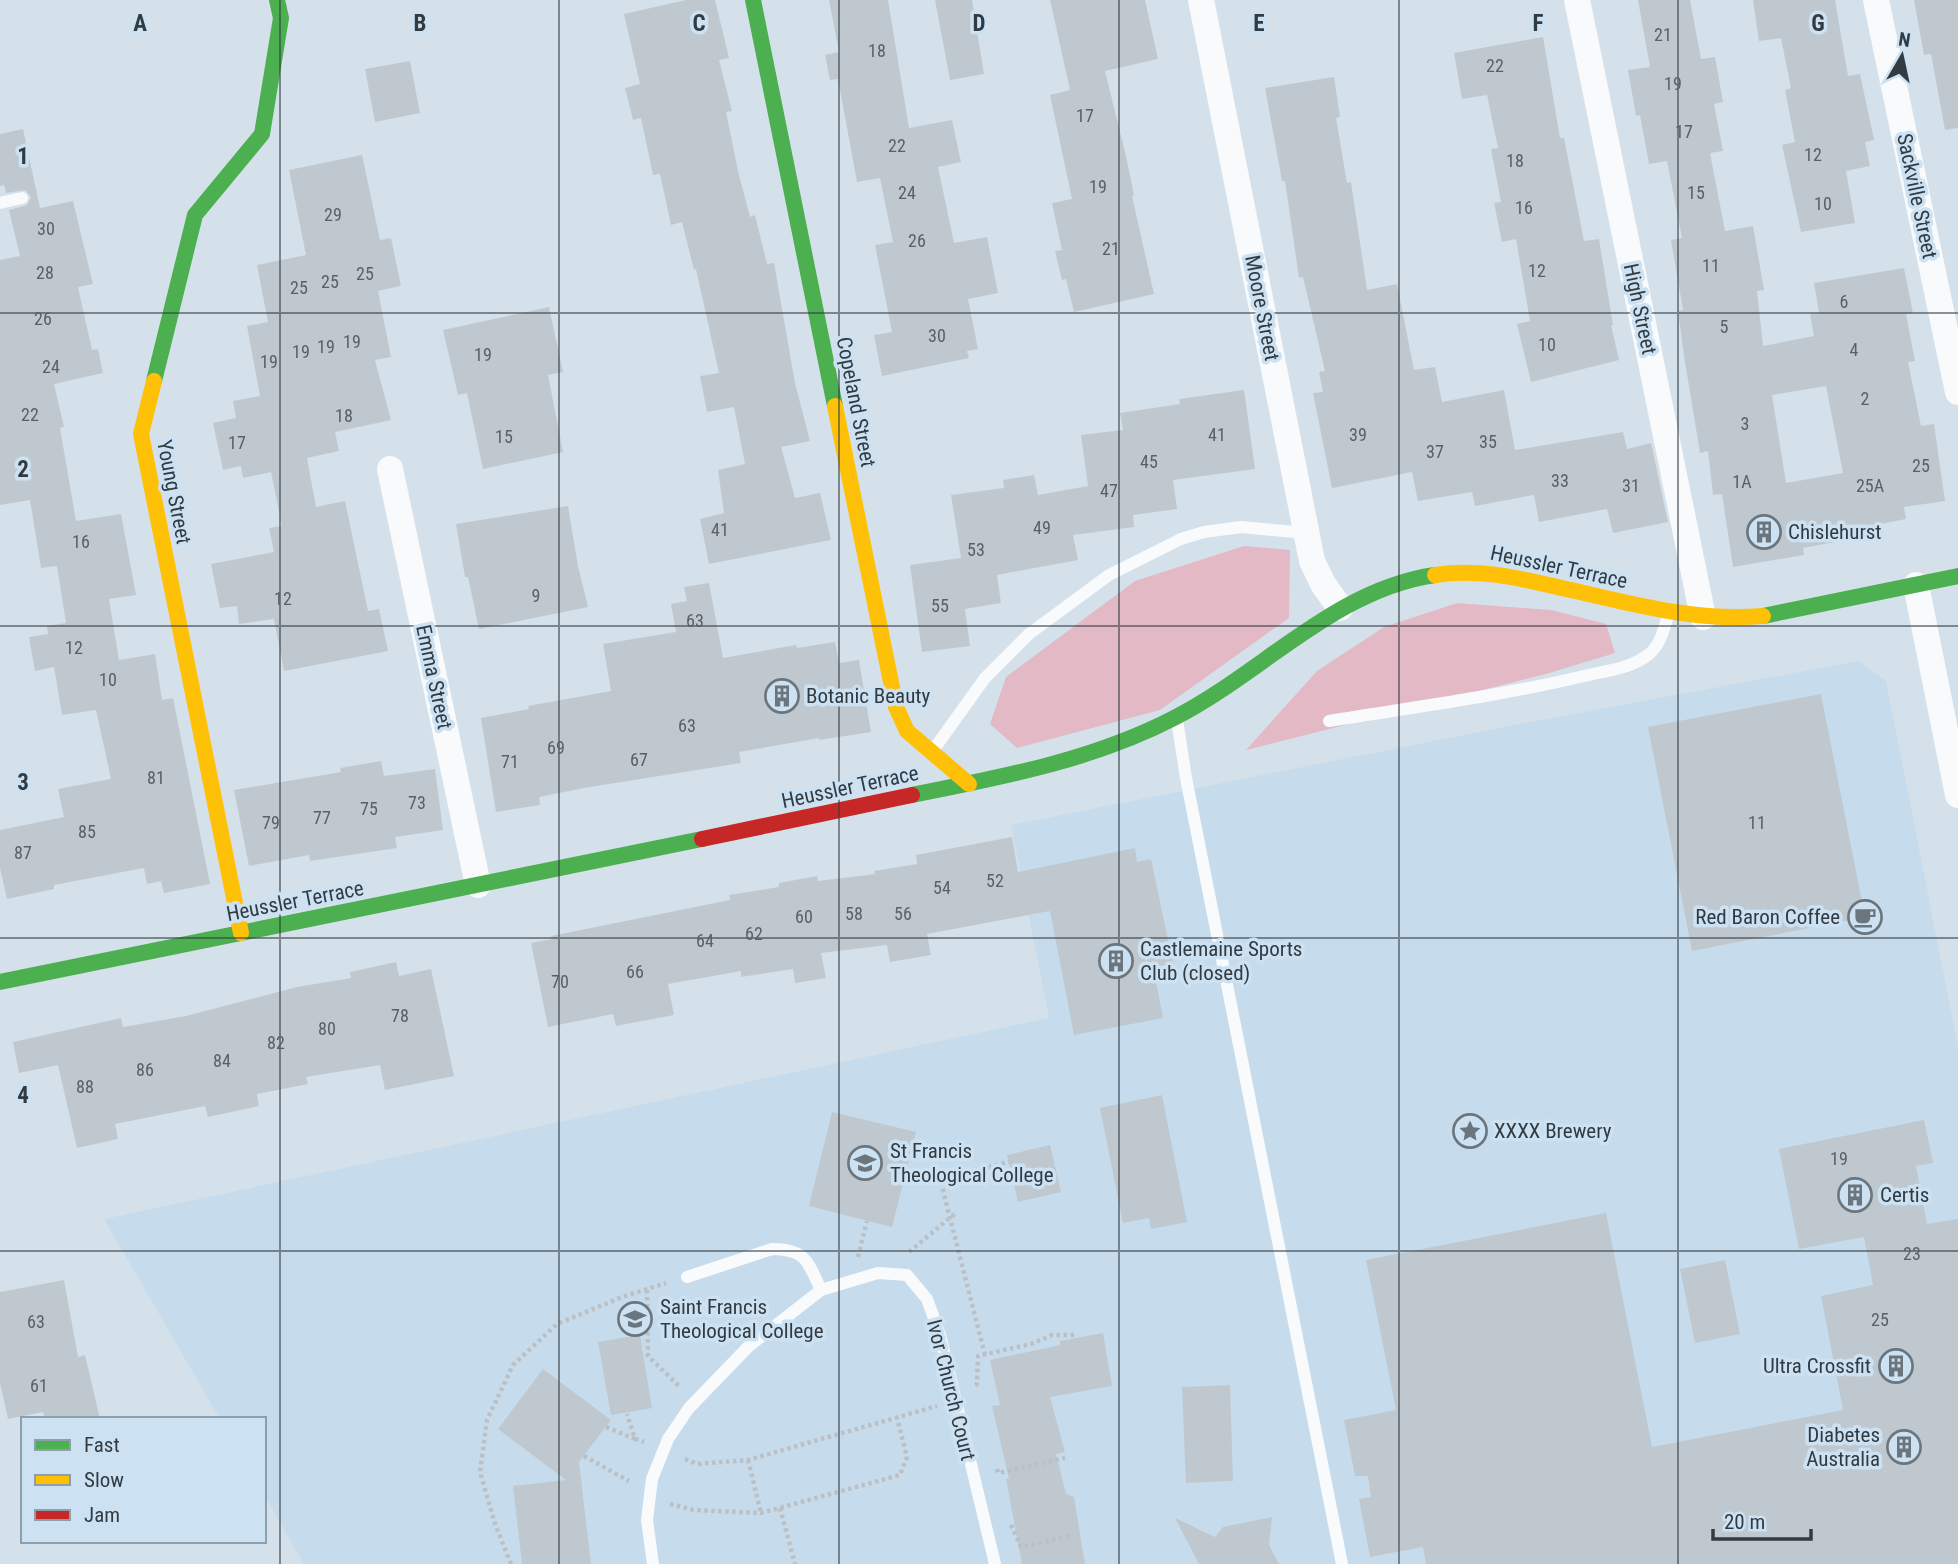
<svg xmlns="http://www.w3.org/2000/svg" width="1958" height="1564" font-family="'Roboto Condensed',sans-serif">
<rect width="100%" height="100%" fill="#d5e1ea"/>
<path fill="#c6dcec" d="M 1858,661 L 1886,681 L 1958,1046 L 1958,1564 L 304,1564 L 264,1495 L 264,1419 L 220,1419 L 104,1219 L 1049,1018 L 1011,825 L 1514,725 Z"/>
<path fill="#e2b9c5" d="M 1244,546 L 1290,550 L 1289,618 L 1160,710 L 1017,748 L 990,724 L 1006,677 L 1135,581 Z
M 1457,603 L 1551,610 L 1606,624 L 1615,653 L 1546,674 L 1246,750 L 1317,671 L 1384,627 Z"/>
<path fill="#bfc8cf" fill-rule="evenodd" d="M 686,0 L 715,0 L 729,58 L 719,60 L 732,111 L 726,112 L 738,171 L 750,217 L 755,215 L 767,264 L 774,263 L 795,383 L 810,441 L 781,447 L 795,498 L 820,493 L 831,540 L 709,564 L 700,519 L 724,513 L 718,470 L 745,464 L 734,407 L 707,412 L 700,376 L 719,373 L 696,269 L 694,270 L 682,222 L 671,225 L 660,174 L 653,175 L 641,118 L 633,120 L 625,88 L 640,84 L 624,14 Z
M 829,0 L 888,0 L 909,128 L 952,120 L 961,162 L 938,167 L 954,243 L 987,237 L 998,293 L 968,299 L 978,349 L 967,351 L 969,358 L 882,376 L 874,335 L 892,332 L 875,245 L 893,242 L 880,178 L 857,182 L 838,79 L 830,80 L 825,55 L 839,52 Z
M 935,0 L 972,0 L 984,74 L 950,80 Z
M 1050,0 L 1145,0 L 1158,59 L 1105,71 L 1126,156 L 1134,195 L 1132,196 L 1154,294 L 1074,312 L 1066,279 L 1062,280 L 1055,251 L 1062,250 L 1052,203 L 1072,199 L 1050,95 L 1070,90 Z
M 1638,0 L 1690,0 L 1701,59 L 1715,57 L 1723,102 L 1714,104 L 1723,151 L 1710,153 L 1725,231 L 1753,226 L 1764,290 L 1757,291 L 1763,346 L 1814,336 L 1810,314 L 1819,313 L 1814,283 L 1904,268 L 1913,313 L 1906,314 L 1915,361 L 1908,362 L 1921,426 L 1934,424 L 1945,501 L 1904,507 L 1906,519 L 1855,529 L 1857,538 L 1803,548 L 1804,555 L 1733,567 L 1722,494 L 1713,495 L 1708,451 L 1700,453 L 1684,356 L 1678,311 L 1683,310 L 1671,240 L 1682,238 L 1667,161 L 1649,164 L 1640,115 L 1636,116 L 1628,70 L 1650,67 ZM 1826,386 L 1843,473 L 1786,483 L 1772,395 Z
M 1753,0 L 1835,0 L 1848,76 L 1860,74 L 1874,140 L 1865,142 L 1870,166 L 1846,171 L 1855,223 L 1801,232 L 1782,145 L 1795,142 L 1785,90 L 1791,88 L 1781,38 L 1759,41 Z
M 1914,0 L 1958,0 L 1958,128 L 1945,130 L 1931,54 L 1924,55 Z
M 1543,37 L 1560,138 L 1564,138 L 1584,241 L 1599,239 L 1613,325 L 1611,325 L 1619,360 L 1531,382 L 1517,324 L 1530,321 L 1516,239 L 1502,242 L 1494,203 L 1501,202 L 1491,149 L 1498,148 L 1487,95 L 1462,99 L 1454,53 Z
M 410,61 L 420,113 L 375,122 L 365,69 Z
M 1334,77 L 1340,117 L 1336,118 L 1347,183 L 1351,182 L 1367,290 L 1397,284 L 1414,370 L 1435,367 L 1442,402 L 1504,390 L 1515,450 L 1623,432 L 1627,449 L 1651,443 L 1668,522 L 1613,533 L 1607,509 L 1539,522 L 1534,495 L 1475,506 L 1472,492 L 1418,501 L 1412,472 L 1332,488 L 1313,393 L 1323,392 L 1319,372 L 1325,371 L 1303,277 L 1299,278 L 1285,181 L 1282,181 L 1265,88 Z
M 23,129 L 40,208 L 73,201 L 93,284 L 78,287 L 92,350 L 98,349 L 103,373 L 54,384 L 64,427 L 60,428 L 76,521 L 121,514 L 136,595 L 109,599 L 119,660 L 155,654 L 162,700 L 173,698 L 210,884 L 164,893 L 161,881 L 147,884 L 144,868 L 54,885 L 54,889 L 7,899 L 0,868 L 0,830 L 64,817 L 58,789 L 111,779 L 96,710 L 62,715 L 54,667 L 35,671 L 29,637 L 48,634 L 47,626 L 66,623 L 57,566 L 41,568 L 30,500 L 0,505 L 0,260 L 20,256 L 9,210 L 27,205 L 31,197 L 25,190 L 6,193 L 4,185 L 0,186 L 0,134 Z
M 362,155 L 380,240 L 391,238 L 401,286 L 378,291 L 391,357 L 375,360 L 391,420 L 335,432 L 339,451 L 307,458 L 316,507 L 345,501 L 368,611 L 379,609 L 388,651 L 284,671 L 274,619 L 239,624 L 237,606 L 220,608 L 211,564 L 274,552 L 269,528 L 282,526 L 271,472 L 243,478 L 241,466 L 223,470 L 213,423 L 236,418 L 233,401 L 260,396 L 247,326 L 268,322 L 257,265 L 306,255 L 289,170 Z
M 549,307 L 563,372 L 548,375 L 563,452 L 483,469 L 467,393 L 458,395 L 443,330 Z
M 1244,390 L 1255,469 L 1173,480 L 1177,509 L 1133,515 L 1134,527 L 1073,535 L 1078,560 L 997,575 L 1001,603 L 965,609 L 970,646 L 922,652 L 910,565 L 961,558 L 951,495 L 1004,488 L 1003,480 L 1034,475 L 1038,495 L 1088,486 L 1081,435 L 1123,430 L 1120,413 L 1180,404 L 1179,399 Z
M 568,506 L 578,566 L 588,607 L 479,629 L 468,577 L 465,577 L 456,524 Z
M 709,583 L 723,658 L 796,645 L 797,648 L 835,642 L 839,663 L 859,660 L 871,732 L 819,740 L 819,738 L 739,752 L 741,763 L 584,788 L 539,797 L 540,805 L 496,812 L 481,718 L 529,709 L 528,706 L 611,691 L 603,644 L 676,632 L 671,604 L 687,601 L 684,587 Z
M 1821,694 L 1865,917 L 1692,951 L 1648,727 Z
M 381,761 L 384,776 L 435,769 L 443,830 L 395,837 L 397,848 L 310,861 L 309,855 L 249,866 L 234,790 L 341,772 L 340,768 Z
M 1012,837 L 1018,872 L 1135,848 L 1137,862 L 1151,859 L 1176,978 L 1156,982 L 1163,1018 L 1074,1035 L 1050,911 L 927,934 L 931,955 L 890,962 L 887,945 L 821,953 L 826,978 L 795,983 L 793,969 L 741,977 L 741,971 L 668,984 L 674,1015 L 616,1026 L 613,1014 L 548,1027 L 531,943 L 552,939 L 551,936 L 730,900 L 729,895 L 779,887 L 779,883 L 817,876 L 818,881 L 875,874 L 874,871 L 917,864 L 916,855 Z
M 396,962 L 399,976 L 431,969 L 454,1076 L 385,1090 L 380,1065 L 306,1077 L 308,1084 L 257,1094 L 259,1106 L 208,1117 L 205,1106 L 115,1124 L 118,1139 L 77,1148 L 58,1065 L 19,1073 L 13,1042 L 121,1018 L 123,1027 L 186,1016 L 297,987 L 351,978 L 350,972 Z
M 1162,1095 L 1187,1222 L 1151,1229 L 1149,1218 L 1123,1223 L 1100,1108 Z
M 832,1112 L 916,1132 L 892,1227 L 809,1206 Z
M 1924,1120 L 1933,1163 L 1916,1166 L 1927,1224 L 1958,1219 L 1958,1564 L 1426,1564 L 1423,1547 L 1370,1557 L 1359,1499 L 1371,1497 L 1368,1476 L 1355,1476 L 1344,1420 L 1396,1410 L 1366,1260 L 1606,1213 L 1652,1447 L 1843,1410 L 1821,1296 L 1873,1285 L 1864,1237 L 1799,1249 L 1779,1149 Z
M 1050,1145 L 1061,1192 L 1018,1202 L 1007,1155 Z
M 1725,1260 L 1740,1334 L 1695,1343 L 1680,1269 Z
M 64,1280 L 78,1357 L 85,1355 L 100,1419 L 45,1419 L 43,1412 L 8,1419 L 0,1383 L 0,1292 Z
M 1103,1333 L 1112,1386 L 1050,1397 L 1065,1452 L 1056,1454 L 1066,1494 L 1074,1497 L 1085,1564 L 1022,1564 L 1006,1479 L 1009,1479 L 992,1406 L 1000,1405 L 990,1360 L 1060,1345 L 1060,1341 Z
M 640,1335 L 652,1408 L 611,1415 L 598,1342 Z
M 543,1369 L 611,1420 L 579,1462 L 591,1564 L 522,1564 L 513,1486 L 566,1480 L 498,1429 Z
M 1230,1385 L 1233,1481 L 1186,1483 L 1182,1387 Z
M 1272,1517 L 1269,1545 L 1279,1564 L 1199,1564 L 1175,1518 L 1215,1537 L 1223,1527 Z"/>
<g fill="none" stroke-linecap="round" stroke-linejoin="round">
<path stroke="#bcc0c4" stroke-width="4.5" stroke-dasharray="3.5 3.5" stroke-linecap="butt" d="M 909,1252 L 957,1212
M 858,1257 L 867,1221
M 647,1290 L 648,1356 L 680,1387
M 985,1355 L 940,1179 L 1009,1162
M 975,1385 L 977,1384 L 978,1356 L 1031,1344 L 1052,1335 L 1076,1335
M 606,1427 L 635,1439 L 627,1414
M 635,1439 L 644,1442
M 584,1456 L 629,1481
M 685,1459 L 697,1464 L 748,1460 L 937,1406
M 748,1460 L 761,1513
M 997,1469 L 998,1473 L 1065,1458
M 670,1504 L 694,1510 L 761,1513 L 900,1475 L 907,1457 L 897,1418
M 780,1508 L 795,1564
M 1011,1525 L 1021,1547 L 1070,1536
M 511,1564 L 495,1524 L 480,1472 L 487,1420 L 513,1365 L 557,1324 L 622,1297 L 666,1283"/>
<path stroke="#f9fafc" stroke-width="12" d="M 0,203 L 22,198
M 1177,720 L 1186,778 L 1342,1564
M 1329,721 C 1414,707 1500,696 1584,676 C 1604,671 1628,669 1645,657 C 1660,648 1663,631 1668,616
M 934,749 L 985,678 L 1029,634 L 1109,575 L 1181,539 L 1204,532 L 1241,527 L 1306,533
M 687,1277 L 772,1249 C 806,1249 808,1262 821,1290
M 653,1564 L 647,1520 L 652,1479 L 668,1439 L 689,1408 L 748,1347 L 821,1290 L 878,1273 L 907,1275 L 927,1299 L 940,1335 L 995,1564"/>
<path stroke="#f9fafc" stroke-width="26" d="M 1201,0 L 1312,561 L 1323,584 L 1340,608
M 1577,0 L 1703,617
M 1876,0 L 1958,392
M 390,469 L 478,885
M 1916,585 L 1958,795"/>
<path stroke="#4caf50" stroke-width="16" d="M 753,0 L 835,406
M 154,381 L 195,215 L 262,134 L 281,18 L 277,0
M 1763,616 L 1958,576
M 912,795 C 1002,777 1094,760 1176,717 C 1263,672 1336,589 1435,575
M 0,982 L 702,839"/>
<path stroke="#ffc107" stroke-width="16" d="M 154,381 L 141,434 L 241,933
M 835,406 L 896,707 L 907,731 L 969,784
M 1435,575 C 1479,568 1519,578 1562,588 C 1630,603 1693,622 1763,616"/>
<path stroke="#c62828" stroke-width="16" d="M 702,839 L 912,795"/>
</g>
<path fill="none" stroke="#323b42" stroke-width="2" stroke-opacity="0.55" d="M 280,0 L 280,1564M 559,0 L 559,1564M 839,0 L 839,1564M 1119,0 L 1119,1564M 1399,0 L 1399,1564M 1678,0 L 1678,1564M 0,313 L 1958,313M 0,626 L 1958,626M 0,938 L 1958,938M 0,1251 L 1958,1251"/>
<defs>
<g id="building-ring" transform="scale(1.75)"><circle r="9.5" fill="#cce2f3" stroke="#6b757d" stroke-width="1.5"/><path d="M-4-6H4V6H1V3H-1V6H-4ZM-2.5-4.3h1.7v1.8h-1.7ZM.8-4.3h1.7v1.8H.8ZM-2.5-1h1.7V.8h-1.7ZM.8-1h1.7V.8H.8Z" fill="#6b757d"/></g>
<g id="cafe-ring" transform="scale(1.75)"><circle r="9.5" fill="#cce2f3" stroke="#6b757d" stroke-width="1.5"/><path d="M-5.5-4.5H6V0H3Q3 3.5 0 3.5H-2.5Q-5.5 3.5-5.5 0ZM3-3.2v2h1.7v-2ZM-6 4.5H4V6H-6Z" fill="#6b757d"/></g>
<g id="sight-ring" transform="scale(1.75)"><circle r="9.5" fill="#cce2f3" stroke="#6b757d" stroke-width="1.5"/><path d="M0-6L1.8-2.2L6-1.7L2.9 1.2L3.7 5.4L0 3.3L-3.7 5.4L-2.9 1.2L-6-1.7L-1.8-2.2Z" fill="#6b757d"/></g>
<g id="university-ring" transform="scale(1.75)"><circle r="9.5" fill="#cce2f3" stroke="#6b757d" stroke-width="1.5"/><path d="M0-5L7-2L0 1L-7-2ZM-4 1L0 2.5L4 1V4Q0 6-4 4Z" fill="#6b757d"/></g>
</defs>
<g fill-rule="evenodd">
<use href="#building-ring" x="1764" y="532"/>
<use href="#building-ring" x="782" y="696"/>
<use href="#cafe-ring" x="1865" y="917"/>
<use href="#building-ring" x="1116" y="961"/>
<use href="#sight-ring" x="1470" y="1131"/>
<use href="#university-ring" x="865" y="1163"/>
<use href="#building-ring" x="1855" y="1195"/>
<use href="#university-ring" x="635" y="1319"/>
<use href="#building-ring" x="1896" y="1366"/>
<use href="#building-ring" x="1904" y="1447"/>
</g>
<g text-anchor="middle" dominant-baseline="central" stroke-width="7" stroke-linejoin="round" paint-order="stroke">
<g font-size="18" fill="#586068">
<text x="1663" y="34">21</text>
<text x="877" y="50">18</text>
<text x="1495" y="65">22</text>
<text x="1673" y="83">19</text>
<text x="1085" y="115">17</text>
<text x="1684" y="131">17</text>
<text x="897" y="145">22</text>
<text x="1813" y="154">12</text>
<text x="1515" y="160">18</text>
<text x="1098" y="186">19</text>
<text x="907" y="192">24</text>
<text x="1696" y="192">15</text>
<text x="1823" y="203">10</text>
<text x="1524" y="207">16</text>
<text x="333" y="214">29</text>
<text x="46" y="228">30</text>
<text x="917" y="240">26</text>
<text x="1111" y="248">21</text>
<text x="1711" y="265">11</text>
<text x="1537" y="270">12</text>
<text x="45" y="272">28</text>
<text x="365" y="273">25</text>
<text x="330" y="281">25</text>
<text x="299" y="287">25</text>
<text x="1844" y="301">6</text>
<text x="43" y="318">26</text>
<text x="1724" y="326">5</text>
<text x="937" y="335">30</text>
<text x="352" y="341">19</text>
<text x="1547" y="344">10</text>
<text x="326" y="346">19</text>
<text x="1854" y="349">4</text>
<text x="301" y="351">19</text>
<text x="483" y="354">19</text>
<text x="269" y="361">19</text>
<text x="51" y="366">24</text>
<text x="1865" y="398">2</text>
<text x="30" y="414">22</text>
<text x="344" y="415">18</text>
<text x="1745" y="423">3</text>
<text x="1217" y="434">41</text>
<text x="1358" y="434">39</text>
<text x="504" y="436">15</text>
<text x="1488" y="441">35</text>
<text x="237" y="442">17</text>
<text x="1435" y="451">37</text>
<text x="1149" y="461">45</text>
<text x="1921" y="465">25</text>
<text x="1560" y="480">33</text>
<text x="1742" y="481">1A</text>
<text x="1631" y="485">31</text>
<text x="1870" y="485">25A</text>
<text x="1109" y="490">47</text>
<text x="1042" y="527">49</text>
<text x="720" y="529">41</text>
<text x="81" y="541">16</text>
<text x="976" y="549">53</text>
<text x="536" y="595">9</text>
<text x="283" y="598">12</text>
<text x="940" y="605">55</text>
<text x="695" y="620">63</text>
<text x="74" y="647">12</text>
<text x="108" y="679">10</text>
<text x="687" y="725">63</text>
<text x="556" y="747">69</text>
<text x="639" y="759">67</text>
<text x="510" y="761">71</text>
<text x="156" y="777">81</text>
<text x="417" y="802">73</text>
<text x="369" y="808">75</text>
<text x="322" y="817">77</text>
<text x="271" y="822">79</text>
<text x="1757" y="822">11</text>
<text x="87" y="831">85</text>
<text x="23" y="852">87</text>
<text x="995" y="880">52</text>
<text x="942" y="887">54</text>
<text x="854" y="913">58</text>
<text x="903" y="913">56</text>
<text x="804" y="916">60</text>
<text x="754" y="933">62</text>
<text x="705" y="940">64</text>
<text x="635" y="971">66</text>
<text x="560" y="981">70</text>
<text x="400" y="1015">78</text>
<text x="327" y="1028">80</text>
<text x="276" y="1042">82</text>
<text x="222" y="1060">84</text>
<text x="145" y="1069">86</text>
<text x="85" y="1086">88</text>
<text x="1839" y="1158">19</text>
<text x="1912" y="1253">23</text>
<text x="1880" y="1319">25</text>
<text x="36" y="1321">63</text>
<text x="39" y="1385">61</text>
</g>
<g font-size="21" fill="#323b42" stroke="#cce2f3">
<text transform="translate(1917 196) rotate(78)">Sackville Street</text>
<text transform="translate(1262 308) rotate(79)">Moore Street</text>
<text transform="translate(1640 309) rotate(78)">High Street</text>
<text transform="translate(856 402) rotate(79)">Copeland Street</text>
<text transform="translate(174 492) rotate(79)">Young Street</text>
<text transform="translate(1559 567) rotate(12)">Heussler Terrace</text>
<text transform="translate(434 677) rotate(78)">Emma Street</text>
<text transform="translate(850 787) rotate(-12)">Heussler Terrace</text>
<text transform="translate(295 901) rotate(-11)">Heussler Terrace</text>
<text transform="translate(951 1390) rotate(76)">Ivor Church Court</text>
</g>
<g font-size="21" fill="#323b42" stroke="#cce2f3" text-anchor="start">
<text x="1788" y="532">Chislehurst</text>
<text x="806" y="696">Botanic Beauty</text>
<text x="1840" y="917" text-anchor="end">Red Baron Coffee</text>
<text x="1140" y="949">Castlemaine Sports<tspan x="1140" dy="24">Club (closed)</tspan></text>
<text x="1494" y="1131">XXXX Brewery</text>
<text x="890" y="1151">St Francis<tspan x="890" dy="24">Theological College</tspan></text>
<text x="1880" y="1195">Certis</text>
<text x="660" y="1307">Saint Francis<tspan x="660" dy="24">Theological College</tspan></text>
<text x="1871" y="1366" text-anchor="end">Ultra Crossfit</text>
<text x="1880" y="1435" text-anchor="end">Diabetes<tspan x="1880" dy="24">Australia</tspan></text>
</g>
</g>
<g font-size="23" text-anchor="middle" font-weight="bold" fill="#323b42" stroke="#cce2f3" stroke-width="7" stroke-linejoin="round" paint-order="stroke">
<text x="140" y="31">A</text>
<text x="420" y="31">B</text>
<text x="699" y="31">C</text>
<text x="979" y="31">D</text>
<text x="1259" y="31">E</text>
<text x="1538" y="31">F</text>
<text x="1818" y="31">G</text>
<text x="23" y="164">1</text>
<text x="23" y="477">2</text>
<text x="23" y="790">3</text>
<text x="23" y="1103">4</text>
</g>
<rect x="21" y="1417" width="245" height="126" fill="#cce2f3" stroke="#8e9fac" stroke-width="2"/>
<rect x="35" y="1440" width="35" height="10" fill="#4caf50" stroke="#8e9fac" stroke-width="2"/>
<text x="84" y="1452" font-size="21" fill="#323b42">Fast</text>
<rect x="35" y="1475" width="35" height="10" fill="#ffc107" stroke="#8e9fac" stroke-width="2"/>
<text x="84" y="1487" font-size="21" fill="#323b42">Slow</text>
<rect x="35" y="1510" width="35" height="10" fill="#c62828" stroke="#8e9fac" stroke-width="2"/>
<text x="84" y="1522" font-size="21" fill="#323b42">Jam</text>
<g transform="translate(1902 56) rotate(9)" stroke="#cce2f3" stroke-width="5" paint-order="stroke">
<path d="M0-5L12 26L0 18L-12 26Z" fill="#323b42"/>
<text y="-10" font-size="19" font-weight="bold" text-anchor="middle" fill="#323b42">N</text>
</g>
<path d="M1713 1529v10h98v-10" fill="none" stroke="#323b42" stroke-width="3.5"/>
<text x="1724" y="1529" font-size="21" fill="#323b42" stroke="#cce2f3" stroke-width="5" paint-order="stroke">20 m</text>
</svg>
